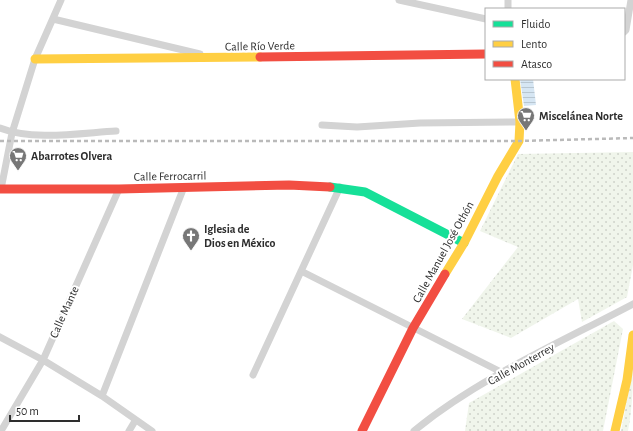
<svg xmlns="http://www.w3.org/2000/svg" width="633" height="431" font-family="'Alegreya Sans',sans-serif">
<defs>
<pattern id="grass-dots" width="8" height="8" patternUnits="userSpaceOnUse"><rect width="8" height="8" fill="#f0f5eb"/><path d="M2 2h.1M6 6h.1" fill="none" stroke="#ced2ca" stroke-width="1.8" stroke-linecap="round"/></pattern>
<pattern id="water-rules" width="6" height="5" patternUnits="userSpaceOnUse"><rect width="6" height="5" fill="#d6e6f3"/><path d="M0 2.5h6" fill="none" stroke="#b8c6d1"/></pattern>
</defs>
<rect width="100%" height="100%" fill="#fff"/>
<path fill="url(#grass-dots)" d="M 633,152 L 633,265 L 627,297 L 582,322 L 578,299 L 511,338 L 462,319 L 518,247 L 480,231 L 518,154 Z
M 614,321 L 623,329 L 603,431 L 465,431 L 469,403 Z
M 633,369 C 633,390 632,410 628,431 L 621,431 Z"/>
<path fill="url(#water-rules)" d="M 520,79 L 533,79 L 536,105 L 524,106 Z"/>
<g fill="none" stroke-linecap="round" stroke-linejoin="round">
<path stroke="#d3d3d3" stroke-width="7" d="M 399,0 L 486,19
M 508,0 L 508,9
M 53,19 L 200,54
M 624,32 L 626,30 L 631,0
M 322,125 L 357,127 L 420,123 L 520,122
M 0,128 C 32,141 81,133 116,131
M 1,189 L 12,133 L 35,59 L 61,0
M 301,271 L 503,373
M 0,337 L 43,360 L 102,396 L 152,431
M 253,375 L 340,187
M 102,396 L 184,187
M 1,431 L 43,360 L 119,189
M 129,431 L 135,421
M 414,431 C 477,379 561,342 633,304"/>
<path stroke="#16e098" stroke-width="9" d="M 330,187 L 365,192 L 464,243"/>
<path stroke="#ffcf43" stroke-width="9" d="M 35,59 L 260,57
M 445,274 L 464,243 L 498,176 L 519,141 L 520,122 L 515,79
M 615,431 L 627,380 L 633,335"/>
<path stroke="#f24e42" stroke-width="9" d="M 260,57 L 486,54
M 0,189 L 119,189 L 289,185 L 330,187
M 362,431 L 413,328 L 445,274"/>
<path stroke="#bababa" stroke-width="2.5" stroke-dasharray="4 3" stroke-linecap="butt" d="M 0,141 L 519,141 L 633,138"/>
</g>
<defs>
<g id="supermarket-pin" transform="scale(0.9)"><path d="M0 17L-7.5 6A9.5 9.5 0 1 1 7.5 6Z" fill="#777" stroke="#fff"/><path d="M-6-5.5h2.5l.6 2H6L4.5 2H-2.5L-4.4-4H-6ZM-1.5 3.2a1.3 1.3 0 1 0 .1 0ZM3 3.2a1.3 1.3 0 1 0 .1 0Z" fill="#fff"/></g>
<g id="church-pin" transform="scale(0.9)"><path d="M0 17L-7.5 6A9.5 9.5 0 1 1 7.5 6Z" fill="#777" stroke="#fff"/><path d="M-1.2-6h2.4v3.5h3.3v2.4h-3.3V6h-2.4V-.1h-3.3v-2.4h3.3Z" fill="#fff"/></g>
</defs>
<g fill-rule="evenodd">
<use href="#supermarket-pin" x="526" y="116"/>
<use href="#supermarket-pin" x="18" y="156"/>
<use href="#church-pin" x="191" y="236"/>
</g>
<g text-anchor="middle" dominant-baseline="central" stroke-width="4" stroke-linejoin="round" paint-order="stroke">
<g font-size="12" fill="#2e2e2e" stroke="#fff">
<text transform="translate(260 46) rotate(-1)">Calle Río Verde</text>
<text transform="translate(170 176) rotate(-1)">Calle Ferrocarril</text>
<text transform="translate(443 252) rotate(-61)">Calle Manuel José Othón</text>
<text transform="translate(64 312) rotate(-66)">Calle Mante</text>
<text transform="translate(521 364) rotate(-29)">Calle Monterrey</text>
</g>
<g font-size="12" font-weight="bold" fill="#2e2e2e" stroke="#fff" text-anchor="start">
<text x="539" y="116">Miscelánea Norte</text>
<text x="31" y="156">Abarrotes Olvera</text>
<text x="204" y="229">Iglesia de<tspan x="204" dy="14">Dios en México</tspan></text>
</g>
</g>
<rect x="485" y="8" width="140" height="72" fill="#ffffff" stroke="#ababab"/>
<rect x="493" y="21" width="20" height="6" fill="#16e098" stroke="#ababab"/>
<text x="521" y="28" font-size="12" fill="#2e2e2e">Fluido</text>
<rect x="493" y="41" width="20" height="6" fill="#ffcf43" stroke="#ababab"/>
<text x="521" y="48" font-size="12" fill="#2e2e2e">Lento</text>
<rect x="493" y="61" width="20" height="6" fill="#f24e42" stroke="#ababab"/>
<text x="521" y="68" font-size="12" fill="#2e2e2e">Atasco</text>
<path d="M10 415v6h69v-6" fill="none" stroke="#2e2e2e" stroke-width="2"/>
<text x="16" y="415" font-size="12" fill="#2e2e2e" stroke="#ffffff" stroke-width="3" paint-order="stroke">50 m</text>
</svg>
